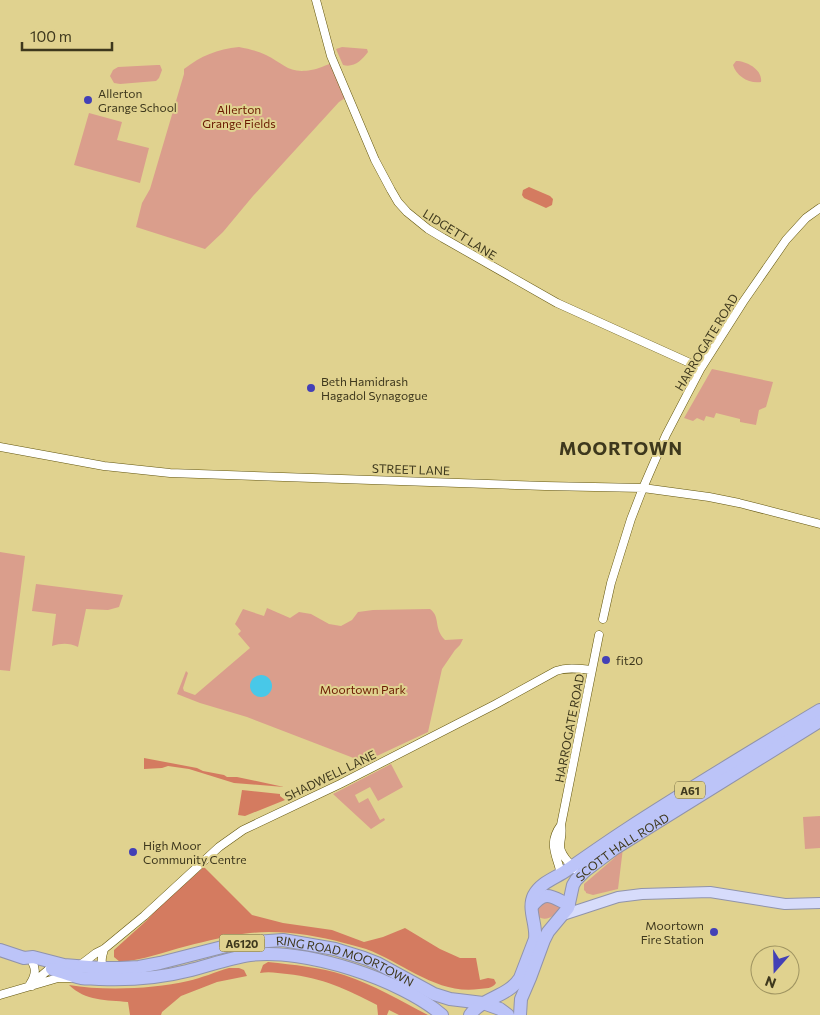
<svg xmlns="http://www.w3.org/2000/svg" width="820" height="1015" font-family="Commissioner,sans-serif">
<rect width="100%" height="100%" fill="#e0d28f"/>
<path fill="#da9e8c" d="M 239,47 C 249,49 258,51 266,55 C 284,64 289,74 311,70 C 319,69 326,65 334,62 L 348,96 L 339,102 L 253,196 L 223,232 L 205,249 L 136,227 L 142,203 L 150,189 L 184,74 L 184,69 C 201,56 217,49 239,47 Z
M 342,47 L 367,49 L 368,52 C 362,60 354,68 343,65 L 336,49 Z
M 736,61 C 747,61 763,70 761,82 C 749,84 736,76 733,65 Z
M 157,65 L 160,65 L 162,70 L 159,78 L 156,81 L 120,84 L 114,83 L 110,76 L 113,70 L 118,67 Z
M 89,113 L 122,122 L 117,140 L 149,148 L 140,183 L 74,165 Z
M 712,369 L 773,382 L 766,407 L 759,410 L 756,425 L 740,422 L 740,419 L 716,413 L 714,418 L 706,416 L 704,421 L 697,418 L 693,421 L 684,418 Z
M 0,552 L 25,556 L 10,671 L 0,670 Z
M 36,584 L 123,595 L 119,607 L 108,610 L 86,609 L 78,647 C 69,643 62,643 52,646 L 56,614 L 32,611 Z
M 267,608 L 290,618 L 299,612 L 311,614 L 329,624 L 341,626 L 352,620 L 358,612 L 373,610 L 430,609 C 441,617 433,628 445,640 L 463,639 L 460,645 L 455,650 L 442,669 L 428,732 L 364,762 L 247,717 L 200,703 L 177,694 L 186,671 L 188,673 L 183,688 L 184,691 L 195,695 L 250,648 L 238,634 L 241,631 L 235,624 L 243,609 L 264,616 Z
M 391,764 L 403,787 L 378,801 L 370,787 L 355,795 L 359,803 L 368,798 L 380,820 L 384,818 L 385,820 L 371,829 L 333,794 Z
M 820,816 L 820,848 L 805,849 L 803,817 Z
M 623,848 L 618,889 L 593,895 L 586,893 L 586,892 L 584,890 L 584,884 L 612,860 L 615,857 L 614,853 Z
M 538,901 L 561,903 L 562,909 C 554,915 547,923 537,916 Z"/>
<path fill="#d47b60" d="M 529,187 L 550,196 L 553,199 L 552,205 L 546,208 L 524,198 L 522,195 L 523,190 Z
M 144,758 L 197,768 L 203,771 L 224,775 L 227,777 L 237,777 L 284,787 L 234,783 L 189,769 L 168,766 L 162,768 L 144,769 Z
M 242,790 L 280,794 L 280,796 L 285,800 L 245,816 L 238,815 Z
M 204,867 L 252,915 L 283,923 L 332,930 L 364,942 L 383,937 L 405,928 L 440,949 L 460,958 L 476,958 L 480,980 L 488,978 L 494,979 L 496,983 C 492,989 486,988 479,989 C 437,995 404,963 366,949 C 359,947 352,945 344,943 C 314,935 281,930 250,933 C 229,935 207,941 187,946 C 164,952 143,960 120,962 L 114,957 L 114,950 L 146,921 L 160,906 Z
M 268,962 C 294,965 320,967 344,975 C 374,985 401,1001 428,1015 L 399,1015 L 389,1010 L 387,1015 L 378,1015 L 377,1005 C 346,989 323,978 287,974 C 278,973 269,971 260,973 L 263,965 Z
M 229,968 L 239,968 L 244,970 L 247,976 L 217,982 L 181,996 L 162,1012 L 161,1015 L 130,1015 L 128,1002 C 107,1000 85,1001 69,985 C 104,991 153,989 188,981 C 202,978 215,972 229,968 Z"/>
<path fill="#48c8e8" d="M250 686a11 11 0 1 1 22 0a11 11 0 1 1-22 0Z"/>
<g fill="none" stroke-linecap="round" stroke-linejoin="round">
<g stroke="#63560f" stroke-width="9">
<path id="minor" d="M 316,0 L 331,56 L 375,160 L 391,190 L 398,202 L 407,212 L 428,229 L 443,238 L 557,303 L 701,368
M 0,447 L 104,466 L 170,473 L 545,486 L 643,488 L 709,497 L 739,503 L 820,524
M 603,619 L 611,583 L 631,519 L 643,488 L 666,435 L 701,368 L 743,302 L 786,240 L 806,218 L 820,208
M 561,825 C 547,844 557,855 561,874
M 574,869 C 569,862 561,856 560,847 C 560,839 563,833 561,825 L 599,635
M 79,966 L 96,953 L 104,949 L 144,916 L 219,847 L 243,830 L 340,784 L 496,704 L 556,671 C 568,667 580,669 592,670
M 101,971 L 102,957 L 104,949
M 30,984 C 34,978 37,971 33,964
M 32,986 L 34,982 L 54,965
M 0,995 L 58,978 L 70,978"/>
</g>
<g stroke="#9093ab" stroke-width="12">
<path id="major" d="M 563,915 L 618,897 L 642,894 L 710,892 L 785,904 L 820,903"/>
</g>
<g stroke="#9093ab" stroke-width="14">
<g id="highway">
<path d="M 532,906 C 546,889 552,897 569,905"/>
<path id="s1" d="M 0,950 L 24,958 L 33,957 L 64,965 L 101,968 L 120,968 L 139,967 L 160,963 L 238,943 L 283,940 L 335,949 L 364,958 L 377,963 L 434,994 L 450,999 L 483,1003 L 500,1009 L 508,1015"/>
<path d="M 52,969 C 62,972 72,976 81,978 C 88,979 94,978 100,979 C 129,980 160,978 187,971 C 208,966 229,958 250,955 C 305,948 400,979 442,1015"/>
<path d="M 470,1015 C 483,997 508,997 520,978 L 535,939 C 537,924 527,909 534,895 C 541,882 556,878 567,870 C 587,856 607,842 627,829 C 690,788 755,749 820,710"/>
<path id="s2" d="M 520,1015 L 521,999 L 530,978 L 544,940 L 548,932 L 568,908 L 573,885 L 576,880 L 585,871 L 614,849 L 820,721"/>
</g>
</g>
<use href="#minor" stroke="#fff" stroke-width="8"/>
<use href="#major" stroke="#d7dcfb" stroke-width="10"/>
<use href="#highway" stroke="#bcc4f8" stroke-width="12"/>
</g>
<g fill="#4340b6" stroke="#e0d28f" stroke-width="2">
<circle cx="88" cy="100" r="5"/>
<circle cx="311" cy="388" r="5"/>
<circle cx="606" cy="660" r="5"/>
<circle cx="133" cy="852" r="5"/>
<circle cx="714" cy="932" r="5"/>
</g>
<g text-anchor="middle" dominant-baseline="central" stroke-width="4" stroke-linejoin="round" paint-order="stroke">
<g fill="#e0d28f" stroke="#6f663f" stroke-width="1">
<rect x="675" y="781.5" width="30" height="17" rx="4"/>
<rect x="219.5" y="934.5" width="45" height="17" rx="4"/>
</g>
<g font-size="11" font-weight="bold" fill="#3e381d">
<text x="690" y="790">A61</text>
<text x="242" y="943">A6120</text>
</g>
<g font-size="12" fill="#3e381d" stroke="#e0d28f" text-anchor="start">
<text x="98" y="93">Allerton<tspan x="98" dy="14">Grange School</tspan></text>
<text x="321" y="381">Beth Hamidrash<tspan x="321" dy="14">Hagadol Synagogue</tspan></text>
<text x="616" y="660">fit20</text>
<text x="143" y="845">High Moor<tspan x="143" dy="14">Community Centre</tspan></text>
<text x="704" y="925" text-anchor="end">Moortown<tspan x="704" dy="14">Fire Station</tspan></text>
</g>
<g font-size="12" fill="#6a1a00" stroke="#e0d28f">
<text x="239" y="109">Allerton<tspan x="239" dy="14">Grange Fields</tspan></text>
<text x="363" y="689">Moortown Park</text>
</g>
<g font-size="12" fill="#3e381d" stroke="#e0d28f">
<text transform="translate(460 234) rotate(32)">LIDGETT LANE</text>
<text transform="translate(706 342) rotate(-59)">HARROGATE ROAD</text>
<text transform="translate(411 469) rotate(2)">STREET LANE</text>
<text transform="translate(569 728) rotate(-79)">HARROGATE ROAD</text>
<text transform="translate(330 775) rotate(-26)">SHADWELL LANE</text>
<text stroke="none"><textPath href="#s2" startOffset="206">SCOTT HALL ROAD</textPath></text>
<text stroke="none"><textPath href="#s1" startOffset="354">RING ROAD MOORTOWN</textPath></text>
</g>
<g font-size="18" font-weight="bold" letter-spacing="1" fill="#3e381d" stroke="#e0d28f">
<text x="621" y="448">MOORTOWN</text>
</g>
</g>
<g transform="translate(775 970) rotate(200)"><circle r="24" fill="#e0d28f" stroke="#9f9461"/>
<path d="M0-4L9 19L0 12L-9 19Z" fill="#4340b6"/>
<text y="-8" font-size="14" font-weight="bold" text-anchor="middle" fill="#3e381d">N</text>
</g>
<path d="M22 42v8h90v-8" fill="none" stroke="#3e381d" stroke-width="2.5"/>
<text x="30" y="42" font-size="15" fill="#3e381d" stroke="#e0d28f" stroke-width="4" paint-order="stroke">100 m</text>
</svg>
